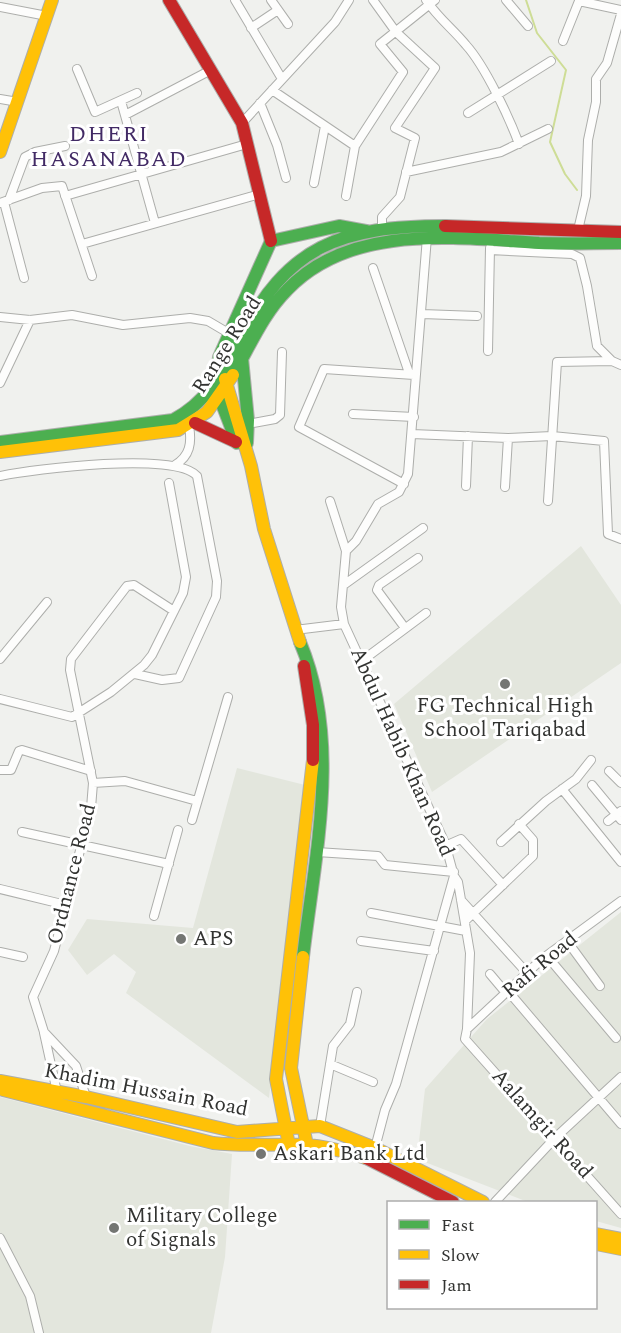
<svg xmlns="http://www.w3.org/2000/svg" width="621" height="1333" font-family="Spectral,serif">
<rect width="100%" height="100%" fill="#f0f1ee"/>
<path fill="#e3e6dd" d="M 581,546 L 621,605 L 621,663 L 432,792 L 394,704 Z
M 237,768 L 305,785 L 269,1098 L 126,993 L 136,972 L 114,954 L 87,975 L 68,950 L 87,919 L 193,928 Z
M 621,912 L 621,1228 L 596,1221 L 596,1202 L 528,1202 L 417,1159 L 425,1089 L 487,1019 Z
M 0,1097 L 190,1146 L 232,1154 L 225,1257 L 211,1333 L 0,1333 Z"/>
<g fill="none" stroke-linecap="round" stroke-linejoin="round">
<path stroke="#cedd96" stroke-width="2" d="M 526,0 L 537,33 L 566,70 L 550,142 L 565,174 L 577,190"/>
<g stroke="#adaeab" stroke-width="10">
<path id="street" d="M 235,0 L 282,79
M 271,0 L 288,24
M 373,0 L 396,32 L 435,68 L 395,128 L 415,138 L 400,197 L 382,217 L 382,229
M 426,0 C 439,19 452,28 466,45 C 485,66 509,117 519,144
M 506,0 L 528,26
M 0,7 L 47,16
M 251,28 L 278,10
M 563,41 L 579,1 L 621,10
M 77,69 L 95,112 L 137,93
M 272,90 L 355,146
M 0,99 L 18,102
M 121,101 L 155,223
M 260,103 L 277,145 L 286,178
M 468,113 L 551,61
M 125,115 L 209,71
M 242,123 L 335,22 L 349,0
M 406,172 L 501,152 L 548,129
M 314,183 L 325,126
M 65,196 L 247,144
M 346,196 L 355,146 L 403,72 L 380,44 L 435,0
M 9,200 L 25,157 L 35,152 L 65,146
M 4,202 L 24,278
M 0,203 L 42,188 L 62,186 L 92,276
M 578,230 L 586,196 L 588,140 L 596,102 L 596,79 L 607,63 L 621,14
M 82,244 L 260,194
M 490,250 L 572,254 L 580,258 L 587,286 L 597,346 L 612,361 L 621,365
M 373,268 L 409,373
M 422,314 L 477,316
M 0,317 L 30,320 L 72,315 L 123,325 L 190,318 L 208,321 L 230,334
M 488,351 L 490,248
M 0,383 L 30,320
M 353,414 L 414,417
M 248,424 L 275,419 L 280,415 L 282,352
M 412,434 L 508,438 L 552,436 L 604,441 L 608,534 L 621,539
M 175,465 C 190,456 192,443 189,426
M 0,476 C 35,469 176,451 197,476 L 217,581 L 216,597 L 179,678 L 162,680 L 135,674
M 404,484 L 299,427 L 324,369 L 414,375
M 466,486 L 468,436
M 505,487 L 508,438
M 330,501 L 346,551
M 548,501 L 557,362 L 612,361
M 345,584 L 423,528
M 405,628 L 377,590 L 379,585 L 418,558
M 295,630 L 344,624
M 0,659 L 47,602
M 363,660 L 426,613
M 0,699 L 72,717 L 111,692 L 144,665 L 152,655 L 183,593 L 186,577 L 169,483
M 0,770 L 11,770 L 19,751 L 22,750 L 91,771
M 609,771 L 621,783
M 93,783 L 125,781 L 197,801
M 592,785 L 621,820
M 562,789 L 621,862
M 192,820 L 228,697
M 608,821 L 621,811
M 22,832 L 169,864
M 501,842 L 546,801 L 576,779 L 591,760
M 445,846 L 461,839 L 503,885
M 317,852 L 378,856 L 385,865 L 454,872
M 454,876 L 458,882 L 470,953 L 467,1029
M 0,889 L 66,905
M 461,900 L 527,973
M 621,901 L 542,959 L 467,1029 L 465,1039 L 621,1214
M 371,913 L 466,931
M 154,916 L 178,830
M 465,921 L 533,856 L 533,840 L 519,824
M 361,941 L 434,951
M 567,941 L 600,986
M 0,952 L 23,957
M 547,956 L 616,1038
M 490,974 L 506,993
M 508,991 L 621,1124
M 44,1033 L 57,1092
M 330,1064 L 373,1082
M 86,1097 L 76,1066 L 44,1032 L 33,997 L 54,951 L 91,808 L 93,783 L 70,670 L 71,659 L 127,586 L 134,585 L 174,611
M 320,1126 L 333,1046 L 350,1024 L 357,992
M 375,1148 L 385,1110 L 396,1084 L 454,876 L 445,843 L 344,624 L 341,607 L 346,551 L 356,541 L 378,504 L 399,492 L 408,474 L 427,237
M 495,1202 L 555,1138 L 621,1077
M 0,1238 L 30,1296 L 39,1333"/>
</g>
<g stroke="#adaeab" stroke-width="14">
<path id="fast" d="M 271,241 L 339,226 L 366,231
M 242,358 L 248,420 L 247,443
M 233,375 C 250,346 263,314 287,290 C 351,223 455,238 539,243 C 566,244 594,243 621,243
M 216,381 L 219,357 L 271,241
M 217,391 L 237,443
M 0,442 L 173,420 C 206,403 222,374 239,341 C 287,245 341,226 445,226
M 300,642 C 342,742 315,854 303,957"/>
</g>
<g stroke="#adaeab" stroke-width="14">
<path id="slow" d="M 0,152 L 52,0
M 225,379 L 251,466 L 264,529 L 300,642
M 0,452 L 178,430 L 207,412 L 233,375
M 303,957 L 291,1068 L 307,1145
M 0,1081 L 86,1097 L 237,1132 L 320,1126 L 375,1148 L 483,1202
M 3,1090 L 213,1143 C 245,1147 275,1143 306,1145 C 327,1146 347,1152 366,1158
M 289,1145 L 276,1079 L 313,760
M 596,1234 L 621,1239
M 596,1244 L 621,1249"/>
</g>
<g stroke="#adaeab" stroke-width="14">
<path id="jam" d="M 169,0 L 242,123 L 271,241
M 445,226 L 621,232
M 195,423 L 236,442
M 304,666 L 313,725 L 313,760
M 366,1158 L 453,1202"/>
</g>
<use href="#street" stroke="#fdfdfc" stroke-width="8"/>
<use href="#fast" stroke="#4caf50" stroke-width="12"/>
<use href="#slow" stroke="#ffc107" stroke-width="12"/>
<use href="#jam" stroke="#c62828" stroke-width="12"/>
</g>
<g fill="#747673" stroke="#fff" stroke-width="2">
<circle cx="505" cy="684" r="6"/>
<circle cx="181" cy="939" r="6"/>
<circle cx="261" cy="1154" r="6"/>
<circle cx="114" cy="1228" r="6"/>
</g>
<g text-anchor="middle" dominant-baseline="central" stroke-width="6" stroke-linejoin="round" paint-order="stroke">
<g font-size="21" fill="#323331" stroke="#fff">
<text transform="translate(227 345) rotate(-58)">Range Road</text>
<text transform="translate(402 752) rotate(66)">Abdul Habib Khan Road</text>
<text transform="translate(72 874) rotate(-76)">Ordnance Road</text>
<text transform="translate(540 965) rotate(-40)">Rafi Road</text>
<text transform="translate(146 1090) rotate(11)">Khadim Hussain Road</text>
<text transform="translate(542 1124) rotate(48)">Aalamgir Road</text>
</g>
<g font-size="21" fill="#323331" stroke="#fff" text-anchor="start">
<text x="505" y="706" text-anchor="middle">FG Technical High<tspan x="505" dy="24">School Tariqabad</tspan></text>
<text x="193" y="939">APS</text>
<text x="273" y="1154">Askari Bank Ltd</text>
<text x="126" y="1216">Military College<tspan x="126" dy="24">of Signals</tspan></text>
</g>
<g font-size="22" letter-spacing="1.5" fill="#422a65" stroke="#fff">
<text x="109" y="134">DHERI<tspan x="109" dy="25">HASANABAD</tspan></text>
</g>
</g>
<rect x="387" y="1201" width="210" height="108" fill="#ffffff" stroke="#adadad" stroke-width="1.5"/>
<rect x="399" y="1220" width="30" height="9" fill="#4caf50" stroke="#adadad" stroke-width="1.5"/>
<text x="441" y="1231" font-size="18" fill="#323331">Fast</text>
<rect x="399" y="1250" width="30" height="9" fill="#ffc107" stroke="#adadad" stroke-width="1.5"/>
<text x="441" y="1261" font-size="18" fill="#323331">Slow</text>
<rect x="399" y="1280" width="30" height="9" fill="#c62828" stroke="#adadad" stroke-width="1.5"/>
<text x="441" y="1291" font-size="18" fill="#323331">Jam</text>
</svg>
